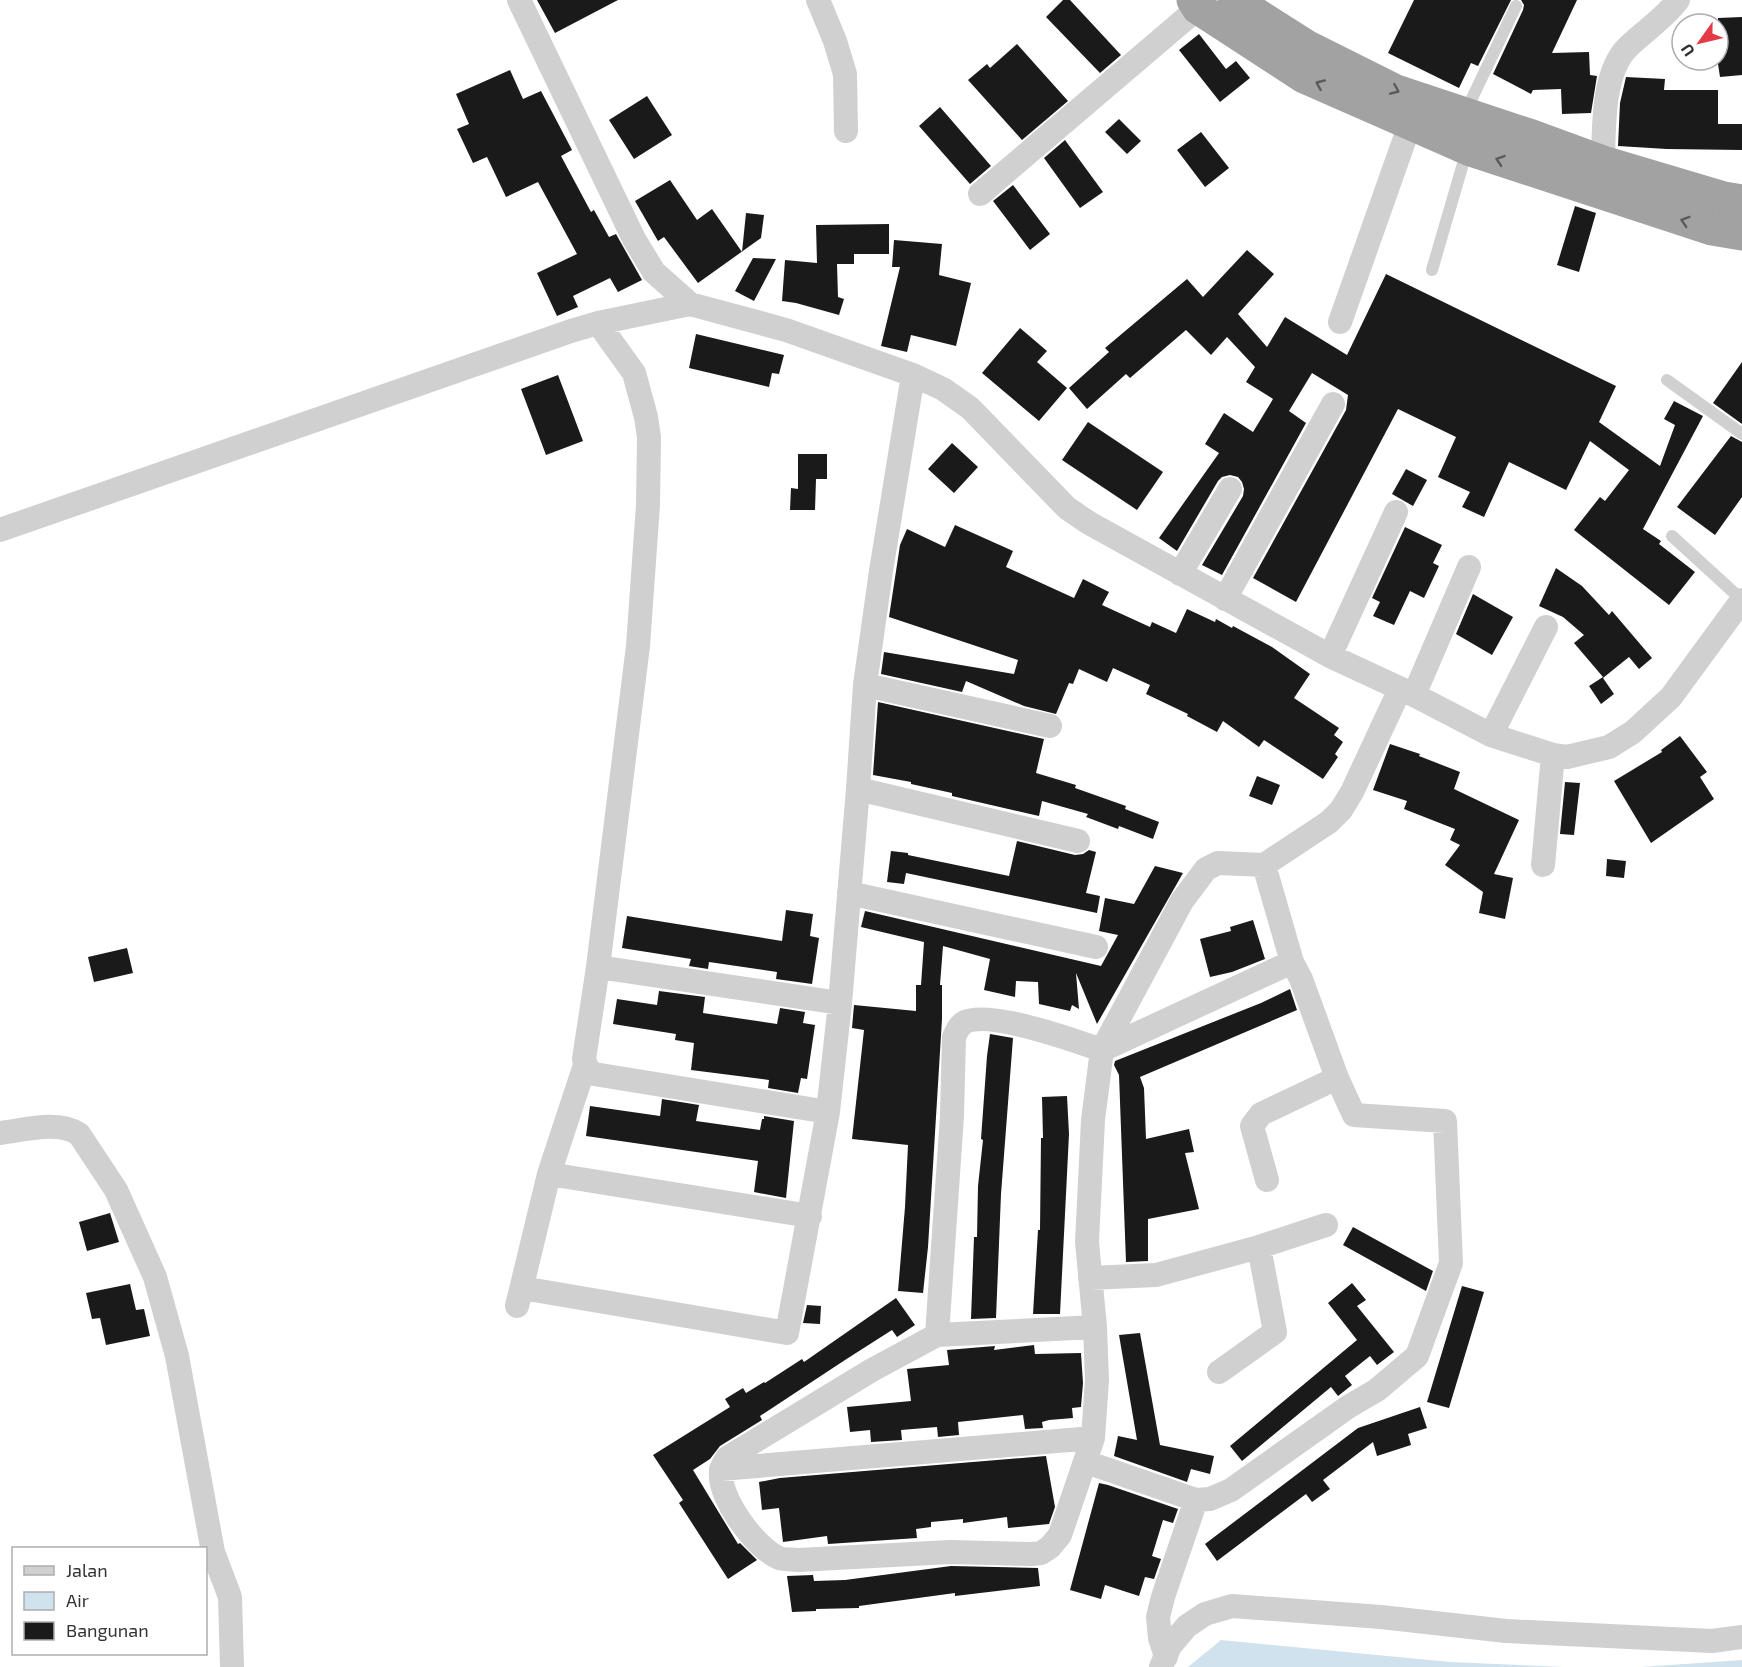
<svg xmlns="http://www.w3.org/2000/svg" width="1742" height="1667" font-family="'Exo 2',sans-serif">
<rect width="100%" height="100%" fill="#fff"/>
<path fill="#cfe2ee" d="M 1221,1640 L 1450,1662 L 1564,1667 L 1188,1667 Z
M 1742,1660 L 1742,1667 L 1641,1667 Z"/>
<path fill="#1a1a1a" d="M 537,0 L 618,0 L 555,33 Z
M 1063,0 L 1070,0 L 1121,55 L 1100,73 L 1046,17 Z
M 1414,0 L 1511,0 L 1478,66 L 1471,63 L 1459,88 L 1388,53 Z
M 1521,0 L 1577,0 L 1552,53 L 1589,52 L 1590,75 L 1597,76 L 1591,113 L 1562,114 L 1561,89 L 1533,90 L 1531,94 L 1493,74 L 1523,10 L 1524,5 Z
M 1742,17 L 1742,75 L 1720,77 L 1718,64 L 1718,18 Z
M 1199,34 L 1226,69 L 1236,61 L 1250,78 L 1220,102 L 1179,50 Z
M 1017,44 L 1068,101 L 1022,140 L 968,80 L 987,64 L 990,68 Z
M 510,70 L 523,99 L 541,91 L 572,150 L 561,156 L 591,212 L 594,210 L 609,237 L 616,234 L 642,280 L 618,292 L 610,278 L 573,296 L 578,307 L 557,316 L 537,273 L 577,254 L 538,182 L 506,197 L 487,157 L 473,163 L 457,129 L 469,124 L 456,94 Z
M 1626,77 L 1665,79 L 1664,90 L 1718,90 L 1718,124 L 1742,124 L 1742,150 L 1667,149 L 1618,146 L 1620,103 Z
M 647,96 L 672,135 L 634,159 L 609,120 Z
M 940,107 L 991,166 L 970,184 L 919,126 Z
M 1119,119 L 1141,141 L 1127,154 L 1105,132 Z
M 1201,132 L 1229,168 L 1205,187 L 1177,150 Z
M 1065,140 L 1103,192 L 1080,208 L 1044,158 Z
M 670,180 L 697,220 L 712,209 L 742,252 L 746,213 L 764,215 L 761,238 L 698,283 L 664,237 L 658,241 L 635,201 Z
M 1013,185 L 1050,234 L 1030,250 L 993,201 Z
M 1575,206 L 1596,213 L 1579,272 L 1557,265 Z
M 889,224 L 889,254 L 854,254 L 854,264 L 837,264 L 838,297 L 844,299 L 839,315 L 796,303 L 782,301 L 785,260 L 817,263 L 816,225 Z
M 894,240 L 942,244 L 939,275 L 971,283 L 956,346 L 911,335 L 907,352 L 881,346 L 900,267 L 892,267 Z
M 1247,250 L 1274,274 L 1238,314 L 1267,347 L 1285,317 L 1347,355 L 1386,274 L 1616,386 L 1599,422 L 1660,466 L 1675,425 L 1664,419 L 1674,401 L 1703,416 L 1643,529 L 1661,541 L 1659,544 L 1695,572 L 1669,605 L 1574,530 L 1600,497 L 1605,501 L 1629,470 L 1590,441 L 1566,490 L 1509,462 L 1484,517 L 1462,507 L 1470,492 L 1438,477 L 1456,437 L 1398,409 L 1296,602 L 1253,578 L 1346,410 L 1348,395 L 1312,373 L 1289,411 L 1306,423 L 1222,575 L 1202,565 L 1243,496 L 1244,489 L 1242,482 L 1238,477 L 1230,475 L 1222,477 L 1218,481 L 1177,551 L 1159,538 L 1219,453 L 1205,444 L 1224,413 L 1253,432 L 1273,399 L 1246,382 L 1255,367 L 1227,337 L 1211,355 L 1186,330 L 1130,378 L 1126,374 L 1087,409 L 1069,388 L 1109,352 L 1105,348 L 1187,279 L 1203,297 Z
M 753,258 L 776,259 L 754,301 L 735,291 Z
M 1020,328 L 1047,351 L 1037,362 L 1067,388 L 1039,421 L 982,373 Z
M 696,334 L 784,355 L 779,374 L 772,373 L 769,387 L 689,368 Z
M 1742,362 L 1742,424 L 1713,403 Z
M 558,375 L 583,441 L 546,455 L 521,389 Z
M 1088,422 L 1163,472 L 1137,510 L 1062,460 Z
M 1731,436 L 1742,442 L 1742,497 L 1715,535 L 1677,507 Z
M 952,443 L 978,467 L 954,493 L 928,469 Z
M 798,454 L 827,454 L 827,479 L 816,479 L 815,510 L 790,510 L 791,488 L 798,489 Z
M 1406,469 L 1427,480 L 1413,506 L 1392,494 Z
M 955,525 L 1013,551 L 1006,567 L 1074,598 L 1083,579 L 1109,592 L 1102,605 L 1150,627 L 1152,622 L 1176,633 L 1187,609 L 1215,622 L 1216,619 L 1232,628 L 1233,626 L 1272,647 L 1310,674 L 1294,698 L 1339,728 L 1334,735 L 1343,742 L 1335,754 L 1338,757 L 1323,779 L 1264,740 L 1259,747 L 1223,721 L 1217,732 L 1187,716 L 1188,714 L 1146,694 L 1150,685 L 1113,668 L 1107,682 L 1079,669 L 1073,684 L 1069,683 L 1056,714 L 1024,706 L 966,681 L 962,692 L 881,674 L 884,652 L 1014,674 L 1018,660 L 889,617 L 900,545 L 907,529 L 945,547 Z
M 1405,527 L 1442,545 L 1433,563 L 1439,566 L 1424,598 L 1410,591 L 1394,625 L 1373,616 L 1380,602 L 1372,598 Z
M 1556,568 L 1582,586 L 1609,615 L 1612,611 L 1652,658 L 1639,669 L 1629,657 L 1603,678 L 1614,694 L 1601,704 L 1589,686 L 1603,677 L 1574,643 L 1584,635 L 1563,617 L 1539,606 Z
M 1473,594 L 1513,617 L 1492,655 L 1456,634 Z
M 878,702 L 1044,739 L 1036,773 L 1076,785 L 1075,788 L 1126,806 L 1125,809 L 1159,822 L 1153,839 L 1119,826 L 1118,829 L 1086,817 L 1088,814 L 1042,801 L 1039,816 L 952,796 L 952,793 L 911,784 L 911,782 L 873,775 Z
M 1680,736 L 1707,772 L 1700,777 L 1714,799 L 1651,843 L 1614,781 L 1662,752 L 1661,750 Z
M 1390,744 L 1420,754 L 1419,756 L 1460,772 L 1454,789 L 1519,820 L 1494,874 L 1513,878 L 1505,919 L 1479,913 L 1483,892 L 1445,865 L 1460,845 L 1450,840 L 1455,829 L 1404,809 L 1407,801 L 1373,790 Z
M 1257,776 L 1280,785 L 1272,805 L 1249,796 Z
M 1565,782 L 1580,783 L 1574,835 L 1560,834 Z
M 1017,841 L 1075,855 L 1083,854 L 1089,850 L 1096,852 L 1086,893 L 1100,896 L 1097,913 L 906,873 L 904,884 L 887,882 L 891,851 L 908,853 L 908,855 L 1009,876 Z
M 1607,859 L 1626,861 L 1624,878 L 1606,876 Z
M 1155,866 L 1183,873 L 1097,1024 L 1076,973 L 1079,1009 L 1072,1005 L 1070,1011 L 1039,1004 L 1038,982 L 1016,981 L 1015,997 L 984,990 L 990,959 L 943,946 L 940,985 L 942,985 L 942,1019 L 928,1247 L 923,1293 L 898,1291 L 905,1207 L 908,1145 L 852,1139 L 864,1030 L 852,1028 L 854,1005 L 916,1011 L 916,985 L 921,985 L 924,942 L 861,927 L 865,911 L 1101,966 L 1118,935 L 1099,931 L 1105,898 L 1134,904 Z
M 786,910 L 813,914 L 810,936 L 819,938 L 812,984 L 776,979 L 777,972 L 709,962 L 708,969 L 689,966 L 691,959 L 622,948 L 627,916 L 782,941 Z
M 1253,920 L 1265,959 L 1232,972 L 1210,977 L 1200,939 L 1231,931 L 1230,927 Z
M 127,948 L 133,973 L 94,982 L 88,957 Z
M 1290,989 L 1297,1010 L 1140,1077 L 1144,1088 L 1146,1139 L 1189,1129 L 1194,1152 L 1185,1153 L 1199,1209 L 1148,1219 L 1148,1261 L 1126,1262 L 1119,1075 L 1114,1065 L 1115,1061 L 1261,1003 Z
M 659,991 L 705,997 L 703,1013 L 777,1024 L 780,1008 L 805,1012 L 803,1023 L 815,1025 L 807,1079 L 801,1078 L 798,1093 L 768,1088 L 769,1080 L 691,1070 L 694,1043 L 675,1040 L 676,1034 L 613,1024 L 617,999 L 657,1005 Z
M 990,1034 L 1013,1038 L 1001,1194 L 996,1318 L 971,1319 L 974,1237 L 977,1237 L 978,1186 L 983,1140 L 981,1139 L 987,1056 Z
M 1067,1096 L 1069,1134 L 1060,1314 L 1033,1314 L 1038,1230 L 1040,1230 L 1041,1138 L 1043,1138 L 1042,1097 Z
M 662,1099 L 699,1105 L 696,1121 L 760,1130 L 762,1119 L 764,1119 L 764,1116 L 794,1121 L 786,1198 L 754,1192 L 758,1161 L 586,1136 L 590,1106 L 660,1116 Z
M 110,1213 L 119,1242 L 87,1251 L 79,1222 Z
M 1353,1227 L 1433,1271 L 1426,1291 L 1343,1245 Z
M 1352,1283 L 1366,1300 L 1357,1306 L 1394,1352 L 1377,1365 L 1370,1356 L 1345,1376 L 1352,1385 L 1338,1396 L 1331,1387 L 1242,1461 L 1230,1446 L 1357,1340 L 1328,1303 Z
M 130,1284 L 136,1310 L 144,1309 L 150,1336 L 106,1345 L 100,1318 L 92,1319 L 86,1293 Z
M 1462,1286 L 1484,1292 L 1449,1408 L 1427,1402 Z
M 896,1298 L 915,1325 L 897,1337 L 892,1330 L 845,1360 L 760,1416 L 762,1420 L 720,1446 L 710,1459 L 693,1470 L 738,1544 L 740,1543 L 757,1560 L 728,1579 L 679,1503 L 683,1500 L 653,1455 L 730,1407 L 725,1399 L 743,1388 L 746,1393 L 764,1382 L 765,1383 L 802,1359 L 804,1362 Z
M 807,1305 L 821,1306 L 820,1324 L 803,1323 Z
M 1140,1333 L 1160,1445 L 1214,1456 L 1210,1474 L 1191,1469 L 1187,1482 L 1114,1456 L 1118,1436 L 1137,1440 L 1119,1335 Z
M 1034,1345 L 1035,1354 L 1081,1353 L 1083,1383 L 1081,1407 L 1072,1408 L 1073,1418 L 1049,1420 L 1042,1422 L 1043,1428 L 1025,1429 L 1023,1415 L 958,1422 L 959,1435 L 938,1437 L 937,1427 L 901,1430 L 902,1440 L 871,1442 L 870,1430 L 850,1432 L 847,1407 L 911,1401 L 907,1369 L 949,1365 L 947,1350 L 995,1346 L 994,1350 Z
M 1420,1407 L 1427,1428 L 1408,1434 L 1411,1445 L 1377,1456 L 1373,1442 L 1323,1480 L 1330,1489 L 1312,1502 L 1306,1494 L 1217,1561 L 1205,1544 L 1358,1428 Z
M 1046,1456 L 1055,1507 L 1049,1524 L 1008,1528 L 1007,1517 L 963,1523 L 963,1519 L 931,1522 L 931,1527 L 916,1529 L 917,1538 L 828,1544 L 827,1536 L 783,1542 L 779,1508 L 762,1510 L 759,1482 L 780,1478 Z
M 1099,1483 L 1108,1485 L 1178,1509 L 1173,1523 L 1163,1520 L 1152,1556 L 1161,1559 L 1154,1579 L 1145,1577 L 1139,1596 L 1105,1585 L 1101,1599 L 1070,1590 Z
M 951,1566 L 1038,1568 L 1040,1586 L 955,1596 L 955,1593 L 859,1606 L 859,1608 L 816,1609 L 816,1611 L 792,1612 L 787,1576 L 813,1575 L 814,1581 L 845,1580 Z"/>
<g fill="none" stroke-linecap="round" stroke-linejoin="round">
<path stroke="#d0d0d0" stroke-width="12" d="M 1465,113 L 1516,6
M 1432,270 L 1467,150
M 1667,380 L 1742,434
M 1672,536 L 1742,600"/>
<path stroke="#d0d0d0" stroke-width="24" d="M 519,0 L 634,239 L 654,272 L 690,304 L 786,330 L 913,375 L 943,389 L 970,408 L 1067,508 L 1089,523 L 1330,656 L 1414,695 L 1491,735 L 1553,755 L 1567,757 L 1609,747 L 1633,732 L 1671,697 L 1742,600
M 818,0 L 835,41 L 845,74 L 846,131
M 1603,162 C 1604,129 1602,72 1628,47 C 1644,31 1664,19 1678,0
M 980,194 L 1198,8
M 1340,322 L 1410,124
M 598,323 L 634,373 L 646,417 L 649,437 L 648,505 L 638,646 L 598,967 L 840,1003
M 913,375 L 881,571 L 865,685 L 858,789 L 1078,841
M 0,530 L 571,331 L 598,323 L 690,304
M 1180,574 L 1230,489
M 1225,599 L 1333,404
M 1330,656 L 1396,512
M 865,685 L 1050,726
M 1414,695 L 1469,567
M 1491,735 L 1546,627
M 1264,865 L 1292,962 L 1301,979 L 1337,1078 L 1261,1114 L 1252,1126 L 1267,1180
M 1543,865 L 1553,755
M 849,893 L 1096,947
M 1292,962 L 1102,1050 C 1075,1041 991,1010 965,1022 C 959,1025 957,1031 954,1037 L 952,1116 L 937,1335 L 872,1370 L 727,1458 C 725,1462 721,1467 721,1471 C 718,1497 755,1548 779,1558 C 784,1560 792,1559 798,1560 L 950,1552 L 1031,1554 L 1041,1553 L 1050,1547 L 1060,1535 L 1093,1438 L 1097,1380 L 1095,1327 L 1087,1242 L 1093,1120 L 1102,1050 L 1182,901 L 1206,869 L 1218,863 L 1264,865 L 1329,822 L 1341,810 L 1352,792 L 1400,689
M 598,967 L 584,1059 L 588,1070 L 594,1074 L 828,1112
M 585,1065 L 549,1174 L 810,1216
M 0,1133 C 25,1130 57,1120 79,1134 L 116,1190 L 155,1277 L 177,1356 L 213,1552 L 230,1597 L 232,1667
M 1090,1278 L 1156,1275 L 1259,1247 L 1326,1225
M 522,1288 L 787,1333 L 828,1112 L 840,1003 L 858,789
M 517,1306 L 549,1174
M 937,1335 L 1095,1327
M 1219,1372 L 1275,1332 L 1259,1247
M 1086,1462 L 1196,1500 L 1210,1499 L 1231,1490 L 1348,1407 L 1377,1390 L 1417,1356 L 1451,1263 L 1445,1121 L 1354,1115 L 1337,1078
M 721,1469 L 1093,1438
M 1166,1657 L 1160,1638 L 1158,1617 L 1163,1597 L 1196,1500
M 1161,1667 L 1170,1646 L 1187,1626 L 1205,1614 L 1232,1606 L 1381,1617 L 1506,1631 L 1712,1641 L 1742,1637"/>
<path stroke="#a2a2a2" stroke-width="33" d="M 1193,0 L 1198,8 L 1304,77 L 1468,149 L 1712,229 L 1742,234
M 1234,0 L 1306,46 L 1396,91 L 1532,136 L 1603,162 L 1724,198 L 1742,201"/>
</g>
<defs><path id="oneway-chevron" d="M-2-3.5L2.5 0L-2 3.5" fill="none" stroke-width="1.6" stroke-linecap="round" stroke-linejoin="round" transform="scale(1.5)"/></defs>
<g stroke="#5a5a5a">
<use href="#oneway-chevron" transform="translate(1320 84) rotate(-156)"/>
<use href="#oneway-chevron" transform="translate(1395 90) rotate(23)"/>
<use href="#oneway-chevron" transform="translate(1500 160) rotate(-161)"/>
<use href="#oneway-chevron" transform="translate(1685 221) rotate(-162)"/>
</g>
<rect x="12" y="1547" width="195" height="108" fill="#ffffff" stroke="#adadad" stroke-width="1.5"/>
<rect x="24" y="1566" width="30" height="9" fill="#d0d0d0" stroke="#adadad" stroke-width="1.5"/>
<text x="66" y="1577" font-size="18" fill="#333333">Jalan</text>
<rect x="24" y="1592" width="30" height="18" fill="#cfe2ee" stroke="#adadad" stroke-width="1.5"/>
<text x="66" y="1607" font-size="18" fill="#333333">Air</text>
<rect x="24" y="1622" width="30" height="18" fill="#1a1a1a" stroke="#adadad" stroke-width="1.5"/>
<text x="66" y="1637" font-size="18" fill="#333333">Bangunan</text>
<g transform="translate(1700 42) rotate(236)"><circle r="28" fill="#ffffff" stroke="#adadad" stroke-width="1.5"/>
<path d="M0-4.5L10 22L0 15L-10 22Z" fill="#e63946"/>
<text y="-9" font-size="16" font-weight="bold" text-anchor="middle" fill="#333333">U</text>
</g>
</svg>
